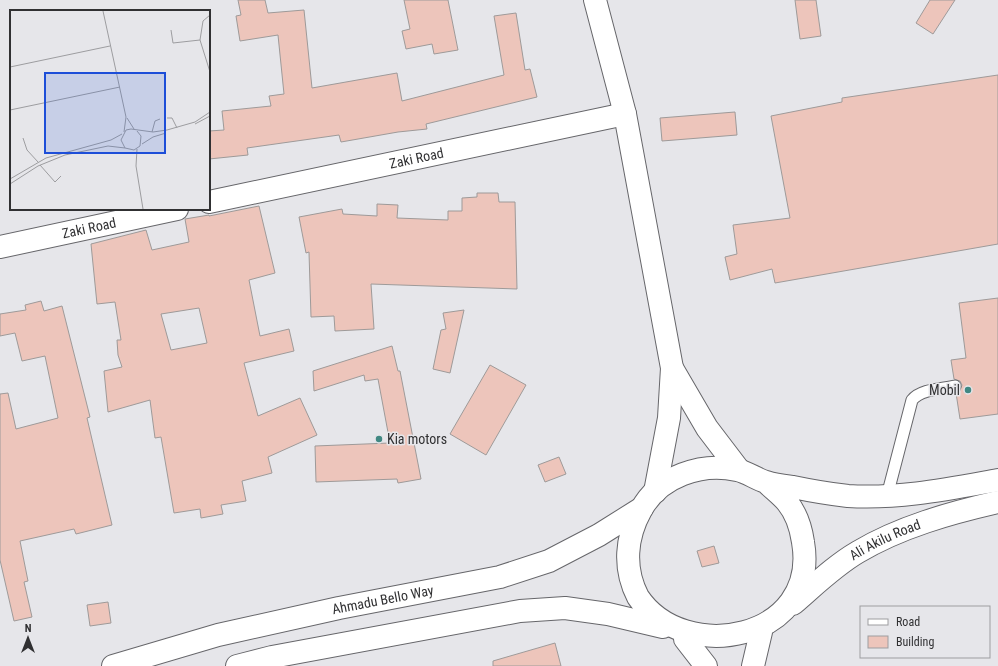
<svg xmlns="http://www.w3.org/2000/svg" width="998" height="666" font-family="'Roboto Condensed',sans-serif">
<rect width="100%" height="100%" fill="#e6e6ea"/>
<path fill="#edc5bb" stroke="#9e9a99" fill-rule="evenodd" d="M 238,0 L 265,0 L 268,13 L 304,10 L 312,88 L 397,73 L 402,101 L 504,75 L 494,16 L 516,13 L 525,70 L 530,69 L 537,97 L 426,124 L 427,129 L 398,132 L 341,142 L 339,135 L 247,148 L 248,155 L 209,159 L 209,131 L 224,130 L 222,111 L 271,106 L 269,96 L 284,94 L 278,35 L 240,41 L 236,16 L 241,15 Z
M 404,0 L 448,0 L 458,50 L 434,54 L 432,44 L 406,49 L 402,31 L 410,29 Z
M 795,0 L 816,0 L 821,36 L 800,39 Z
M 930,0 L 955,0 L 933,34 L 916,23 Z
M 998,75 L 998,244 L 775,283 L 772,269 L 730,280 L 725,257 L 737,254 L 733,225 L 790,218 L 771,116 L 842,102 L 842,98 Z
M 735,112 L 737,135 L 662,141 L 660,118 Z
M 477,193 L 498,193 L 499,202 L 515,202 L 517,289 L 371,284 L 374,329 L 335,331 L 334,316 L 311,317 L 309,252 L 306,253 L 299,217 L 342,209 L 343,214 L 377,216 L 377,204 L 398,205 L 397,218 L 448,220 L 448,211 L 462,211 L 462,198 L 477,197 Z
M 259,206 L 275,273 L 249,280 L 260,336 L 289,329 L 294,351 L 244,363 L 258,416 L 300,398 L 317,435 L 268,457 L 272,473 L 242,481 L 246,501 L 221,505 L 223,514 L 201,518 L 200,509 L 174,513 L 161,437 L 155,438 L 150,400 L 108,412 L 104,371 L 122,367 L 118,355 L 117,340 L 121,340 L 115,302 L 97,304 L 91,244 L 146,230 L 152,250 L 189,242 L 185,219 L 209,215 L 209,216 ZM 199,308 L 207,343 L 171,350 L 161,314 Z
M 998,298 L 998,414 L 960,419 L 956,393 L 960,391 L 962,385 L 960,381 L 954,379 L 951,360 L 966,358 L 959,303 Z
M 41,301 L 44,311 L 62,306 L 90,417 L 87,418 L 112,525 L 76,534 L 74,529 L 20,541 L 28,581 L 24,582 L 32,617 L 14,621 L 0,560 L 0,394 L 8,393 L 16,429 L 58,418 L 45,356 L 22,361 L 15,333 L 0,336 L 0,314 L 26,310 L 25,305 Z
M 464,310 L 450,373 L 433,369 L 441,330 L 446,329 L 443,313 Z
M 392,346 L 398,371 L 400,371 L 421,479 L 398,483 L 397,479 L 316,482 L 315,446 L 390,443 L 378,379 L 365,381 L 364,375 L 314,391 L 313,371 Z
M 490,365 L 526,385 L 486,455 L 450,434 Z
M 559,457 L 566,474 L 545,482 L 538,465 Z
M 714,546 L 719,563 L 702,567 L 697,551 Z
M 108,602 L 111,623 L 90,626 L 87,605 Z
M 555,643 L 561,666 L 493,666 L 493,661 Z"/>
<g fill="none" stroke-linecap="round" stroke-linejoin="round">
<g stroke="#66666a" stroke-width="13">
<path id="service" d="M 887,496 L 912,400 C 921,389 942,389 955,386"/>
</g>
<g stroke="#66666a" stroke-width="24">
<g id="minor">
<path d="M 595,0 L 625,114 L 672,368 L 669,418 L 655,492"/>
<path id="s1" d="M 209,202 L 625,114"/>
<path id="s2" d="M 0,247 L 177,209"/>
<path d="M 672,368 L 707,428 L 739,470"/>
</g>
</g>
<g stroke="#66666a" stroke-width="24">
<path id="secondary" d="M 685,639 L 706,666
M 753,666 L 761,632"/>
</g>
<g stroke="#66666a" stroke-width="24">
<g id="primary">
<path d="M 767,483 C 773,489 781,495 787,502 C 796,513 801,528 803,542 C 820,640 684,666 638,597 C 623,568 626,537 641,510 C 659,476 702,462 737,470 C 747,472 756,479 766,482 C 775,485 785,486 793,487 C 812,491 830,494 848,496 C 900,499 948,489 998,480"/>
<path id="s3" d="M 793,604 C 814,586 834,566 858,552 C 900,527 950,513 998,502"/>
<path id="s4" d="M 113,666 L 218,635 L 339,608 L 500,577 L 549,561 L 599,535 L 642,508"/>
<path d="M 237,666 L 272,657 L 520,611 L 565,608 L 608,614 L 663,627"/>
</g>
</g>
<use href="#service" stroke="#fff" stroke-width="11"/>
<use href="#minor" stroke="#fff" stroke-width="22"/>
<use href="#secondary" stroke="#fff" stroke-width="22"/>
<use href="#primary" stroke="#fff" stroke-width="22"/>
</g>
<g fill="#418883" stroke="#e6e6ea" stroke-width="1.5">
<circle cx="968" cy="390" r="4"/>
<circle cx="379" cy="439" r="4"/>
</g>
<g text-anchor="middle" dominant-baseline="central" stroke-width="3" stroke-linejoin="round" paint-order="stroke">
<g font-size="14" fill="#303032" stroke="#e6e6ea">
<text stroke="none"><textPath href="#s1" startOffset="212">Zaki Road</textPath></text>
<text stroke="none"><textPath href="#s2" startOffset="91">Zaki Road</textPath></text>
<text stroke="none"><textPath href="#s3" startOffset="113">Ali Akilu Road</textPath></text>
<text stroke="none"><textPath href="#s4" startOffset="278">Ahmadu Bello Way</textPath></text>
</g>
<g font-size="14" fill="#303032" stroke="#e6e6ea" text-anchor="end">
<text x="960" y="390">Mobil</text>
<text x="387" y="439" text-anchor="start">Kia motors</text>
</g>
</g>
<g transform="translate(10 10)">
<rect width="200" height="200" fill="#e6e6ea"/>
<path fill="none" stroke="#9d9da0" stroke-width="1" d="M 93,1 L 116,107 L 114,122M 200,5 L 193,11 L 190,30 L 200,62M 161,20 L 163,33 L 190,30M 0,57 L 100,36M 0,100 L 110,77M 117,108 L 124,119M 157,108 L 162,108 L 167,118M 185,114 L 200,106M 127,121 L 131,126 L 130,136 L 124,140 L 115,138 L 111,130 L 116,120 L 121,119 L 143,122 L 157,120 L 185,112 L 200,102M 142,122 L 145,111 L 150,109M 13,128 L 17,140 L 28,152M 132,134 L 143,127 L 156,123M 127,139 L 126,156 L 133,199M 30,155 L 45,172 L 51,166M 0,169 L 36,148 L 101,130 L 112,124M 0,174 L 28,156 L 55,145 L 98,136 L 115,138"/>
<path fill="#1d4ed8" fill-opacity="0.15" stroke="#1d4ed8" stroke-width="2" d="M 35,63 L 155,63 L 155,143 L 35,143 Z"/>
<rect width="200" height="200" fill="none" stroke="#303032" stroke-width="2"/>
</g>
<rect x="860" y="606" width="130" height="52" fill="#e6e6ea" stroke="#9d9da0"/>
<rect x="868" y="619" width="20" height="6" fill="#ffffff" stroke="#9d9da0"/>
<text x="896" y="626" font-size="12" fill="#303032">Road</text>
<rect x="868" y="636" width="20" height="12" fill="#edc5bb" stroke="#9d9da0"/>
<text x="896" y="646" font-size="12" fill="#303032">Building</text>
<g transform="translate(28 638)" stroke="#e6e6ea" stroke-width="3" paint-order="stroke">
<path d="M0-3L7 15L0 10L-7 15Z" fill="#303032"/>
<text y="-6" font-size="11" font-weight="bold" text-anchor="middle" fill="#303032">N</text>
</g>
</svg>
